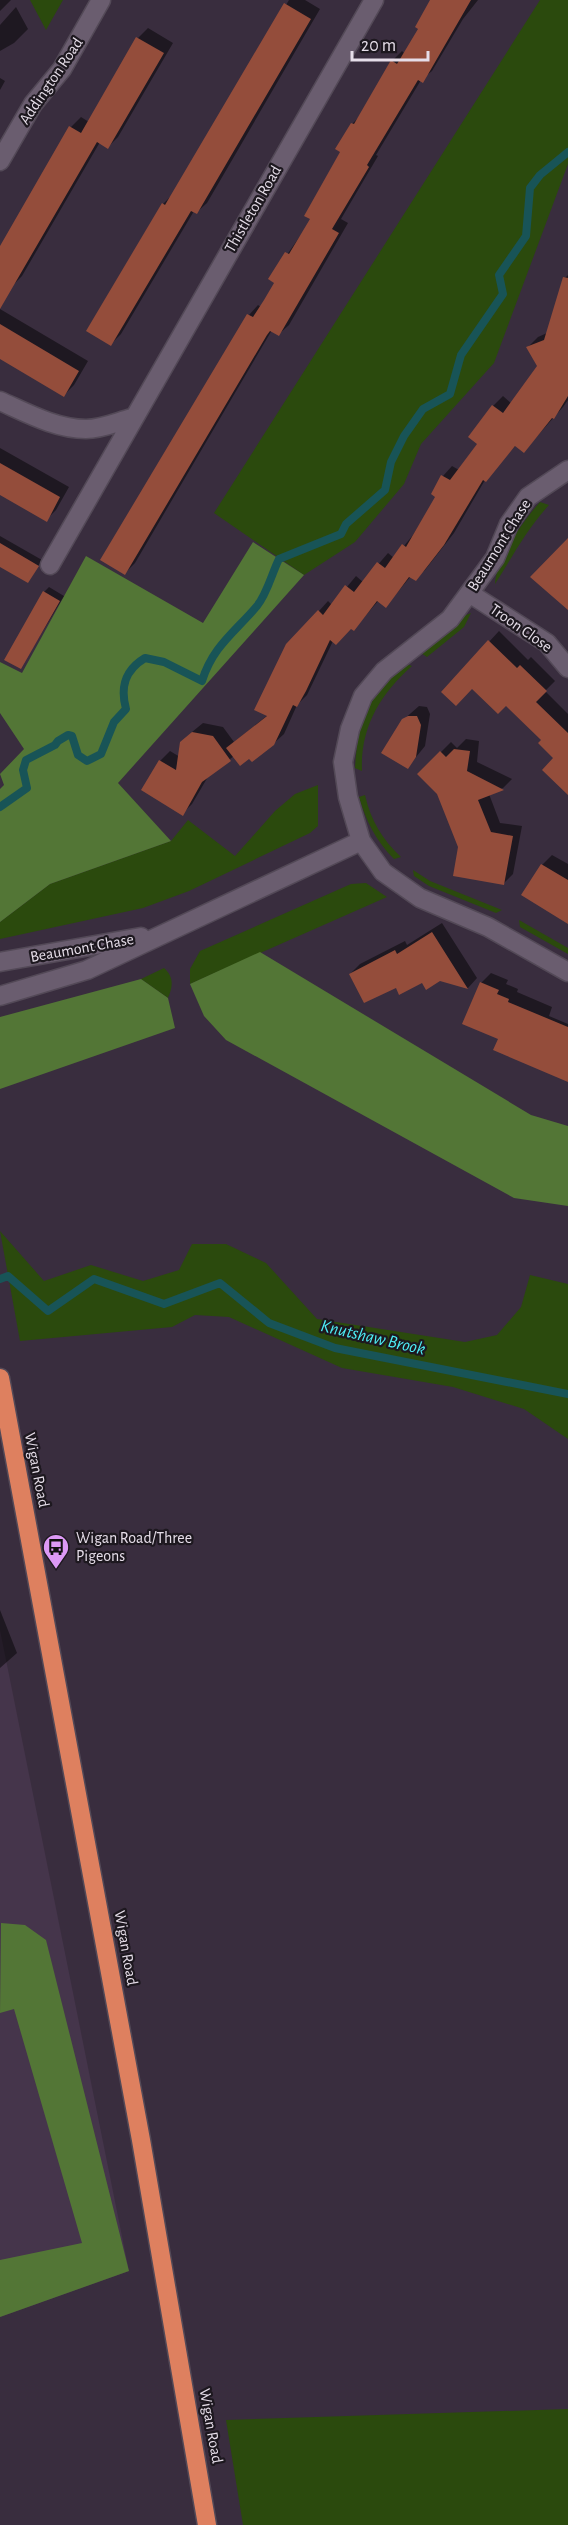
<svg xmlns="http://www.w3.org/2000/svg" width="568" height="2525" font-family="'Alegreya Sans',sans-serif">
<rect width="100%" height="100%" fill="#392d3e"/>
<path fill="#45354b" d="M 0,1630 L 129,2271 L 0,2317 Z"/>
<path fill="#2b4a0d" d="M 30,0 L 63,0 L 46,30 Z
M 540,0 L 568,0 L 568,164 L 494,363 L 421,444 L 404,484 L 355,542 L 304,575 L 214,513 Z
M 540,502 L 549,505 C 526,530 513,556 495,584 C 496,559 523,521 540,502 Z
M 471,613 L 464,627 L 427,657 L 421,653 L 461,617 Z
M 404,663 L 412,666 C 380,694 360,728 362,771 L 355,768 C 358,718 369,698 404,663 Z
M 318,785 L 318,826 L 310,833 L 189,891 L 143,908 L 0,939 L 0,922 L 50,884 L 171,841 L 188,820 L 235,856 L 275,811 L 295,794 Z
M 365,795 C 371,821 382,839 401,857 L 394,859 C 376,841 366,821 359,797 Z
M 413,870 L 430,881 L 502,910 L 496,913 L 429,886 L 414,876 Z
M 366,883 L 387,897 L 190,984 L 190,969 L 200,951 L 351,884 Z
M 519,920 L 568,948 L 568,954 L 520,927 Z
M 164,968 C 174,977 173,986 168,998 L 141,979 Z
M 0,1231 L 44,1281 L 91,1265 L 143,1281 L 179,1270 L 192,1244 L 226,1244 L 266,1263 L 317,1319 L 465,1342 L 497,1335 L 521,1307 L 530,1275 L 568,1284 L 568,1439 L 524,1409 L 453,1387 L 342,1368 L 229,1317 L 195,1315 L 172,1327 L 20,1341 Z
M 568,2409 L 568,2525 L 243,2525 L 226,2420 Z"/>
<path fill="#537636" d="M 253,542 L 304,575 L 118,783 L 171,841 L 50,884 L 0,922 L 0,789 L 4,785 L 0,774 L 24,749 L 0,713 L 0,662 L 22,673 L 86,556 L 203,623 Z
M 260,952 L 531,1115 L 568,1126 L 568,1206 L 514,1198 L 226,1040 L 204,1016 L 190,984 Z
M 141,979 L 168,998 L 175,1028 L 0,1089 L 0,1017 Z
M 1,1923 L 25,1925 L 46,1940 L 129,2271 L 0,2317 L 0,2260 L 82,2243 L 14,2009 L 0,2013 Z"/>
<path fill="#0007" d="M 0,0 L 11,0 L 0,11 Z
M 289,0 L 305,0 L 320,9 L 207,203 L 197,212 L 194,211 L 121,334 L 111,344 L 163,204 L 173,194 Z
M 432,0 L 478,0 L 463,19 L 432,71 L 421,80 L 376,155 L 378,156 L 341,219 L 348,223 L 289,325 L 279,334 L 272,330 L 135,563 L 125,573 L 102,560 L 249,315 L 258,305 L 261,307 L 276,282 L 270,279 L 312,219 L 342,152 L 337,149 L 353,123 L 362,114 L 392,61 L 402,51 L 404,53 L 420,29 Z
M 16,7 L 28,29 L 14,43 L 0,51 L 0,25 Z
M 148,28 L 173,43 L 118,137 L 108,147 L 100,142 L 22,276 L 12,286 L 0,279 L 0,249 L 71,127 L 81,117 L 89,122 L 138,38 Z
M 0,78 L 5,81 L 0,90 Z
M 568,275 L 568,400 L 563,407 L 524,451 L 516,445 L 485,480 L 454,533 L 425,570 L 415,579 L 411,576 L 386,606 L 379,600 L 354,629 L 351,627 L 333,641 L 307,695 L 297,705 L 284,734 L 273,744 L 234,756 L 209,775 L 192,804 L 182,814 L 160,761 L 170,751 L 180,757 L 192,732 L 203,723 L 223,727 L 234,742 L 269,714 L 319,611 L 328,601 L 332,605 L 356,576 L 363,582 L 388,553 L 394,558 L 413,535 L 437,496 L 443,476 L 452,466 L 459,470 L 480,444 L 493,406 L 503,396 L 512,404 L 539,366 L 528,347 L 538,337 L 547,333 L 564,279 Z
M 0,309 L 88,361 L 74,385 L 64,395 L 0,358 Z
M 0,448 L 69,487 L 56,510 L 46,520 L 0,493 Z
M 0,536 L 42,560 L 28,582 L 0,565 Z
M 49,587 L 64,596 L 21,667 L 44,592 Z
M 499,631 L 528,660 L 531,657 L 555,681 L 545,691 L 568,714 L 568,789 L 556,758 L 543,740 L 506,704 L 472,687 L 443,692 Z
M 419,706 L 427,707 L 430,714 L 425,746 L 408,767 L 403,720 Z
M 466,739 L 479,741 L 477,762 L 512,779 L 503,788 L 489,794 L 500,823 L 522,826 L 513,874 L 503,884 L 460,847 L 439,793 L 419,774 L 451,742 L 457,748 Z
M 552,855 L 568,864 L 568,922 L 542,865 Z
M 442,923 L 477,978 L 468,988 L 440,979 L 396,986 L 350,974 L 360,964 L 405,941 L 407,945 Z
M 491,973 L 508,980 L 506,984 L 518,989 L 517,992 L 552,1007 L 549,1016 L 568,1024 L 568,1081 L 500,1039 L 481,983 Z
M 0,1610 L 17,1653 L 0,1668 Z"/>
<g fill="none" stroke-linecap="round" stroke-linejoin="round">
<path stroke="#185457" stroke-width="8" d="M 0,807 L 27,788 L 23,770 L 26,760 L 55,745 L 58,741 L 68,735 L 72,736 L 78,755 L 87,761 L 101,754 L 114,722 L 126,709 C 120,687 125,670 145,658 L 164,662 L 202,681 C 213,646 235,632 257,606 C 267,594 272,573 279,559 L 341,534 L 346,524 L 385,490 L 391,462 L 404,436 L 423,409 L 450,394 L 461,355 L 503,294 L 499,275 L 526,236 L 530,188 L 540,175 L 568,152
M 0,1279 L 8,1276 L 48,1311 L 94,1279 L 164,1304 L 220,1283 L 269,1323 L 335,1348 L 568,1394"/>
</g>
<path fill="#944d3b" d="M 430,0 L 471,0 L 423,83 L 418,80 L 367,165 L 369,167 L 332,229 L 339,233 L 279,336 L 270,331 L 267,335 L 125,575 L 100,560 L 247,314 L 253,317 L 264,300 L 274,283 L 268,279 L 285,252 L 289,254 L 310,219 L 304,216 L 340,152 L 335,149 L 351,123 L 354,124 L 391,60 L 397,64 L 418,29 L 415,27 Z
M 284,3 L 311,19 L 197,214 L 191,211 L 111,346 L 86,331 L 162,203 L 165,205 Z
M 136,37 L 164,53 L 108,149 L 97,142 L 0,309 L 0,246 L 69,126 L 81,133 Z
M 563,277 L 568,278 L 568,396 L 554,419 L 552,418 L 524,453 L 515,446 L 486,482 L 483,480 L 444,545 L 416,581 L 409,577 L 386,608 L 377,601 L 354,631 L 351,629 L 336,645 L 330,640 L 306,691 L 297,707 L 293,705 L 274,745 L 252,762 L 249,759 L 240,766 L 226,748 L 267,716 L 254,710 L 286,644 L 318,610 L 323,615 L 345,585 L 354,592 L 377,562 L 385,568 L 402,544 L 406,547 L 435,497 L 431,494 L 441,475 L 450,480 L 477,444 L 468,437 L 492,405 L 503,413 L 537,366 L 526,347 L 544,340 Z
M 0,324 L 79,371 L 64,397 L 0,359 Z
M 0,463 L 60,497 L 47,522 L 0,495 Z
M 568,538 L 568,610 L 530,577 Z
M 0,543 L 39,566 L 28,583 L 0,567 Z
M 43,591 L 60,601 L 21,669 L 4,660 Z
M 488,640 L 517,668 L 520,665 L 547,691 L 536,702 L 568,733 L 568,795 L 542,770 L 553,758 L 538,743 L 541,740 L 506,706 L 498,714 L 472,689 L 456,706 L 441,692 Z
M 408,716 L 417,716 L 421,725 L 416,757 L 408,769 L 381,753 L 402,719 Z
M 192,732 L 213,736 L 231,761 L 202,782 L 183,816 L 141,790 L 159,760 L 176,770 L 180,742 Z
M 454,749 L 470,751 L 467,771 L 504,790 L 478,800 L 491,832 L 513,836 L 504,885 L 453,876 L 458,847 L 437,794 L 417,774 L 440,751 L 446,757 Z
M 541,864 L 568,880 L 568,924 L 521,895 Z
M 432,932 L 468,989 L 440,981 L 426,990 L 422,983 L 399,995 L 396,988 L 364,1003 L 349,974 L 395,950 L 397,954 Z
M 480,982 L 499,990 L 497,994 L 509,999 L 508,1002 L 568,1027 L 568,1082 L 493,1050 L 498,1039 L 462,1024 Z"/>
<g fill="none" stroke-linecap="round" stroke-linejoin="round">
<g stroke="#534957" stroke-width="21">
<path id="street" d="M 0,161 L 33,104 L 62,69 L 101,0
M 0,401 C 27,413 56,429 86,429 C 102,429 117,422 132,418
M 568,470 L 528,497 L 509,524 L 495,558 L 450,619 L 384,671 L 363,696 L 350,729 L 343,762 L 348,797 L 361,841 L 383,872 L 420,898 L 488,927 L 568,972
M 50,565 L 374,0
M 469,593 L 547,643 L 568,668
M 0,962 L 141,937
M 0,996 L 87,970 L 361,841"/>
</g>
<g stroke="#534957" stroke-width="21">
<path id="highway" d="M 0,1378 L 141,2140 L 207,2525"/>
</g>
<use href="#street" stroke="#6a5d6f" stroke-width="18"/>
<use href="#highway" stroke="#de805f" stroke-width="18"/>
</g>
<defs>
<g id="bus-pin" transform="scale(1.35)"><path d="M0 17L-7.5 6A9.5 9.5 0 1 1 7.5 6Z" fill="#dc99f5" stroke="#1d181f"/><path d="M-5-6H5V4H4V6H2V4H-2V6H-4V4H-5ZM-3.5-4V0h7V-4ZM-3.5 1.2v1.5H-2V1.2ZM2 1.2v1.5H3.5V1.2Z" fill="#111"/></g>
</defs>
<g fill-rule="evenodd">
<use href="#bus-pin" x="56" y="1547"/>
</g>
<g text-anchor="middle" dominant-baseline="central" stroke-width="4.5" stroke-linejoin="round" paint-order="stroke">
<g font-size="16" fill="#e6dee9" stroke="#1d181f">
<text transform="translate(51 81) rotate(-56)">Addington Road</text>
<text transform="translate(253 209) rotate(-60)">Thistleton Road</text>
<text transform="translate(499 545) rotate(-58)">Beaumont Chase</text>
<text transform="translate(521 628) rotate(35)">Troon Close</text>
<text transform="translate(82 948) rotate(-10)">Beaumont Chase</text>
<text transform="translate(37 1470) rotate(79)">Wigan Road</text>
<text transform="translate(126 1948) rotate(80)">Wigan Road</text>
<text transform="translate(211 2426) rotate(80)">Wigan Road</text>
</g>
<g font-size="16" fill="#e6dee9" stroke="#1d181f" text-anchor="start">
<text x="76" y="1538">Wigan Road/Three<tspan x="76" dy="18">Pigeons</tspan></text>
</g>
<g font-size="18" font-style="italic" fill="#4dedf5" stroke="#1d181f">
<text transform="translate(373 1338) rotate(13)">Knutshaw Brook</text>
</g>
</g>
<path d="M352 51v9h76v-9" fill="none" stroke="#e6dee9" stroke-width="3"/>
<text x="361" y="51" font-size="18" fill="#e6dee9" stroke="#1d181f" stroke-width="4.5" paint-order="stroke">20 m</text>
</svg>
